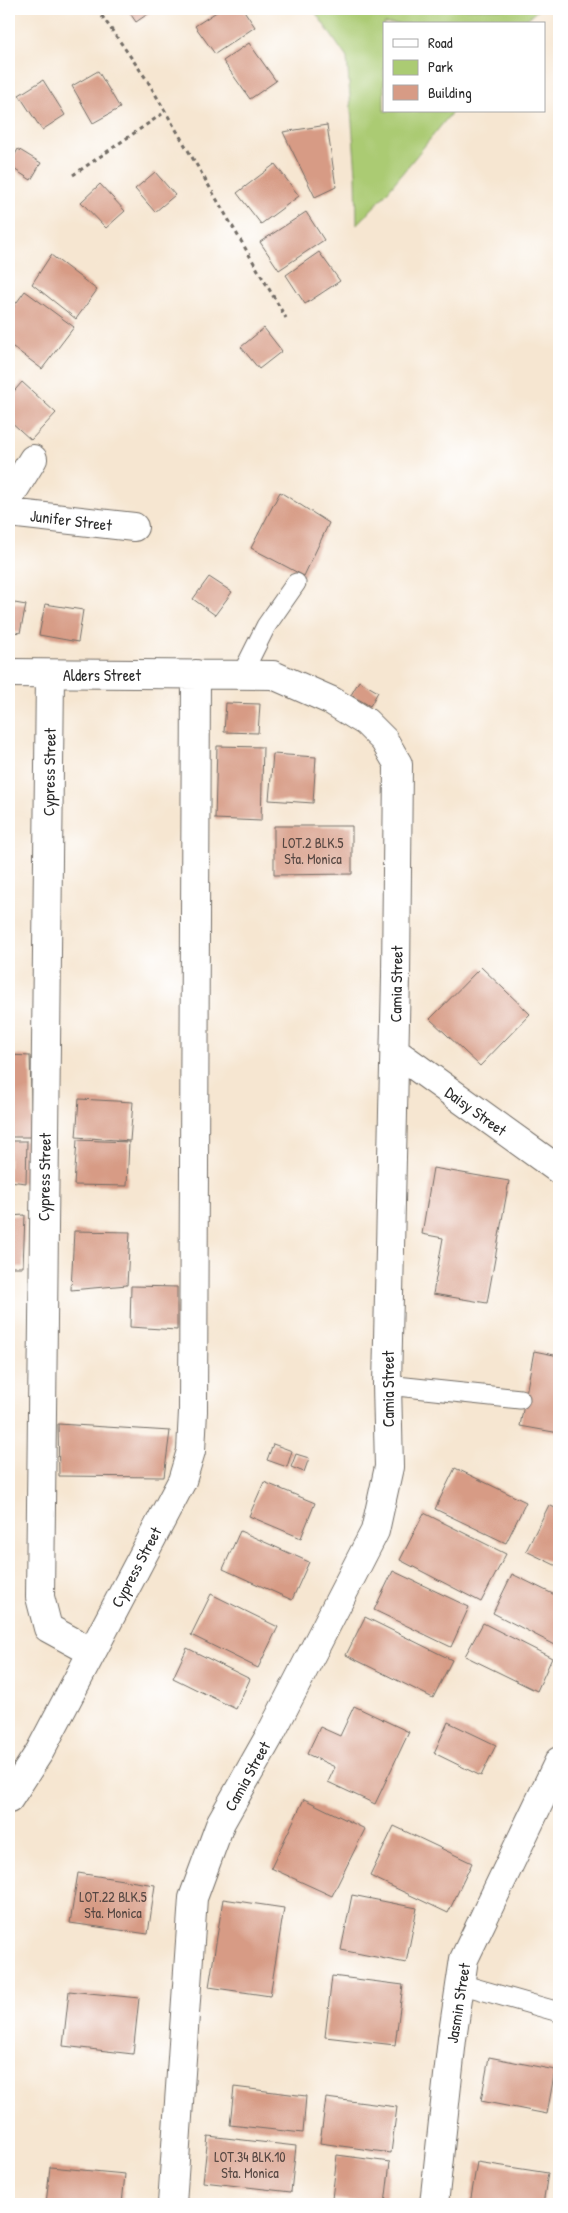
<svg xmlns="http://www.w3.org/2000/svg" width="568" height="2213" font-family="'Patrick Hand',sans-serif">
<rect width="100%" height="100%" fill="#fff"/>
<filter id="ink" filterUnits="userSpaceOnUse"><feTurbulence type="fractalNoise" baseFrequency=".02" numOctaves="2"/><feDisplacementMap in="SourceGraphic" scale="10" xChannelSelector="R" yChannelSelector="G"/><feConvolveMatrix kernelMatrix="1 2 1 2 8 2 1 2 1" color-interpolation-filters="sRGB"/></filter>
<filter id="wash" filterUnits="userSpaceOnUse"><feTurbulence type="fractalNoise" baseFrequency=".0096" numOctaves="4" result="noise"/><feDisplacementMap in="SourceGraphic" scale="20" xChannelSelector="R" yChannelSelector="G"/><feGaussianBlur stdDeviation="1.12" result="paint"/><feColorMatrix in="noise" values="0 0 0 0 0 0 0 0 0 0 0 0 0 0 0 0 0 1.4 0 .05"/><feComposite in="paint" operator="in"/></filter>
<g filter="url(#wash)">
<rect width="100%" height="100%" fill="#f6e6d1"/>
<path fill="#abcb73" stroke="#6b7b4f" d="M 313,9 L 539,9 L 521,24 L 384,24 L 384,111 L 453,111 L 382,198 L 357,225 L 356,174 L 347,58 Z"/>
<g id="blocks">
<path fill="#d79b85" d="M 127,9 L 155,9 L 136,22 Z
M 221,9 L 243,9 L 255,27 L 215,54 L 195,26 Z
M 249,43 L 276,81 L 250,99 L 223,61 Z
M 98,71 L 120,108 L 93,123 L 72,86 Z
M 43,80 L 65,115 L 42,130 L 19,95 Z
M 327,125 L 336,187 L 315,197 L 283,132 Z
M 18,149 L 41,163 L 31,180 L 9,166 Z
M 275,164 L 299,196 L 261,224 L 237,193 Z
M 155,172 L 175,195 L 155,212 L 135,189 Z
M 100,184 L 125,211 L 106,228 L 81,202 Z
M 306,212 L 324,240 L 279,270 L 260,242 Z
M 319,252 L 340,281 L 305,304 L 286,275 Z
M 51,255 L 97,290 L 76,319 L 32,284 Z
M 25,291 L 74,327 L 42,369 L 9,344 L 9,313 Z
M 264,328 L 282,351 L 259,369 L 241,347 Z
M 22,382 L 56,413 L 31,440 L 9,420 L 9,397 Z
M 280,492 L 329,523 L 304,576 L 251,548 Z
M 209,577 L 232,592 L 215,615 L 193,599 Z
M 9,602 L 26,605 L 20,633 L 9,631 Z
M 45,604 L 83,610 L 78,642 L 39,635 Z
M 359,681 L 378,692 L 370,706 L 351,695 Z
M 226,703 L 260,704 L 258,733 L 224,732 Z
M 217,746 L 263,747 L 261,821 L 215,819 Z
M 273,754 L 316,757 L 313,803 L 269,800 Z
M 274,826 L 352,826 L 352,874 L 274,875 Z
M 481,967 L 530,1014 L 480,1066 L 430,1019 Z
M 9,1055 L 30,1056 L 32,1137 L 9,1137 Z
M 79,1099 L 133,1102 L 130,1141 L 76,1137 Z
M 77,1140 L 129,1142 L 127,1186 L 74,1185 Z
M 9,1141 L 27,1141 L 26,1183 L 9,1181 Z
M 433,1168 L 509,1181 L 487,1303 L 433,1294 L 443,1238 L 422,1234 Z
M 25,1215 L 23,1267 L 9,1267 L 9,1216 Z
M 74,1231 L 130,1232 L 127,1285 L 71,1290 Z
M 131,1286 L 177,1287 L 177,1330 L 130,1327 Z
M 534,1351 L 559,1356 L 559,1433 L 520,1426 Z
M 58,1424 L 170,1431 L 164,1477 L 59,1476 Z
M 273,1444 L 292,1451 L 287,1467 L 267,1460 Z
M 296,1454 L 309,1458 L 304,1472 L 291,1467 Z
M 455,1468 L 526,1502 L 506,1543 L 435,1509 Z
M 264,1482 L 315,1503 L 301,1538 L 249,1516 Z
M 549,1505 L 559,1510 L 559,1567 L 526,1551 Z
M 424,1513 L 506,1554 L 481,1602 L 400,1560 Z
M 240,1531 L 309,1562 L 292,1600 L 223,1569 Z
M 393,1571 L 469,1607 L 451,1647 L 374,1610 Z
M 512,1574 L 559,1597 L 559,1647 L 493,1613 Z
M 211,1594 L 278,1627 L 258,1668 L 191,1635 Z
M 365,1617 L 452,1660 L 433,1698 L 346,1655 Z
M 483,1623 L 552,1658 L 537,1691 L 465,1656 Z
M 187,1648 L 250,1679 L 236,1709 L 173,1678 Z
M 354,1706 L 409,1732 L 375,1804 L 328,1782 L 335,1767 L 307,1754 L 320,1727 L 340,1736 Z
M 448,1722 L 496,1745 L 481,1776 L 434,1753 Z
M 304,1799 L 365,1829 L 332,1896 L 271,1868 Z
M 394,1826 L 472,1863 L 448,1913 L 370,1876 Z
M 78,1873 L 155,1885 L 148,1934 L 70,1923 Z
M 352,1895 L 417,1908 L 406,1963 L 341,1950 Z
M 223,1899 L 284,1908 L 270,1996 L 209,1987 Z
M 332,1976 L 403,1985 L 395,2045 L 325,2037 Z
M 69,1991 L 139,1998 L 133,2054 L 63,2046 Z
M 489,2057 L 555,2070 L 547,2114 L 481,2101 Z
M 234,2087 L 306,2096 L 303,2133 L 230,2125 Z
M 326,2098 L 397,2107 L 391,2153 L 320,2143 Z
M 208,2136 L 296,2146 L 291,2192 L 203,2182 Z
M 337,2155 L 390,2162 L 385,2204 L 332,2199 Z
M 477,2162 L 548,2173 L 543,2204 L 470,2204 Z
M 50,2167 L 125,2174 L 122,2204 L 46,2204 Z"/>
</g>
</g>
<g filter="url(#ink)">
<use href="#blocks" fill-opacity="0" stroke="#726c65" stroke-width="1"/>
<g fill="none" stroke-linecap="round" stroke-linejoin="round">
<g stroke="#726c65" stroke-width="21">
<path id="service" d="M 242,674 L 266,626 L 296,583
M 387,1385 L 520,1399
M 460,1984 L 559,2012"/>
</g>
<g stroke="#726c65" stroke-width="30">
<path id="minor" d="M 9,498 L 33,459
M 9,513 L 134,527
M 9,673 L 273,675 L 332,701 L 366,722 L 384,740 L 398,764 L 396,976 L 387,1385 L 389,1467 L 375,1531 L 269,1737 L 221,1822 L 193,1898 L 172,2204
M 50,675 L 40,1597 L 48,1628 L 92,1652
M 394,1051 L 559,1170
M 9,1799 L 40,1751 L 182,1481 L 191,1451 L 193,1411 L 196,674
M 434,2204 L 452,2039 L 464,1959 L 559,1761"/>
</g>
<path stroke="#726c65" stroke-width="3" stroke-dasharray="4 4" stroke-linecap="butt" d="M 97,9 L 147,80 L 286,318
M 73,175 L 165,112"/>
<use href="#service" stroke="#fff" stroke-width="19"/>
<use href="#minor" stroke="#fff" stroke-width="28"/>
</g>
</g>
<g text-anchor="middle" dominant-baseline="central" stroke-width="4.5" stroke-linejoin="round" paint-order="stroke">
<g font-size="14" fill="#564742">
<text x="313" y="842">LOT.2 BLK.5<tspan x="313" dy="16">Sta. Monica</tspan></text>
<text x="113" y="1896">LOT.22 BLK.5<tspan x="113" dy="16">Sta. Monica</tspan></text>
<text x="250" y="2156">LOT.34 BLK.10<tspan x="250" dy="16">Sta. Monica</tspan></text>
</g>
<g font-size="16" fill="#2b2b2b" stroke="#fff">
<text transform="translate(71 520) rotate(7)">Junifer Street</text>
<text x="102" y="675">Alders Street</text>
<text transform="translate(49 772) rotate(-89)">Cypress Street</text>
<text transform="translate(396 984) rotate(-89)">Camia Street</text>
<text transform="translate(476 1111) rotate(36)">Daisy Street</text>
<text transform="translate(44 1177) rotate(-89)">Cypress Street</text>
<text transform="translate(388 1389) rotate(-90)">Camia Street</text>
<text transform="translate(136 1567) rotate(-62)">Cypress Street</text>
<text transform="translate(247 1776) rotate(-61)">Camia Street</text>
<text transform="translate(458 2003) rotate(-81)">Jasmin Street</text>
</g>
</g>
<rect width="568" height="2213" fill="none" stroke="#fff" stroke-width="30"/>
<rect x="383" y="22" width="162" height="90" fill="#ffffff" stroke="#aaaaaa"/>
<rect x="393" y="39" width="25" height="8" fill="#ffffff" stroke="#aaaaaa"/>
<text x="428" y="48" font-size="15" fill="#2b2b2b">Road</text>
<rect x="393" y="60" width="25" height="15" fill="#abcb73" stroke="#aaaaaa"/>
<text x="428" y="72" font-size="15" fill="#2b2b2b">Park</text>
<rect x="393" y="85" width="25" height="15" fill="#d79b85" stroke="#aaaaaa"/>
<text x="428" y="98" font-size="15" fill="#2b2b2b">Building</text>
</svg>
